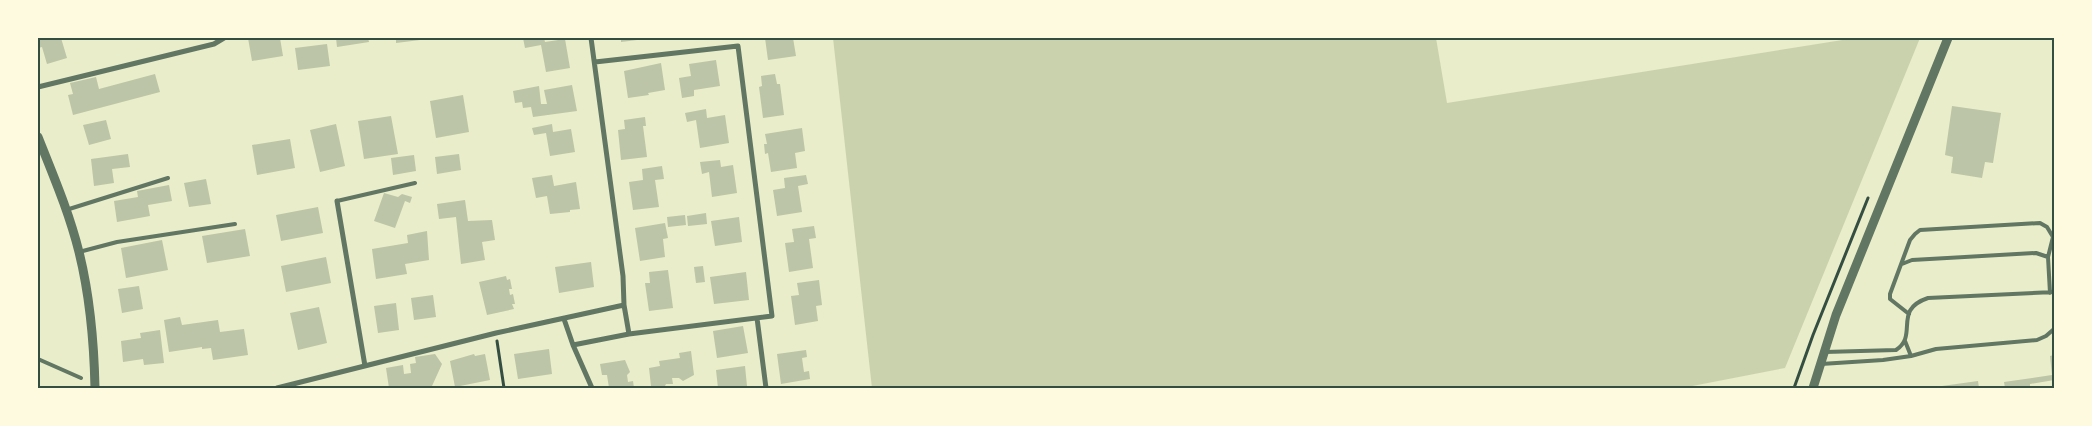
<svg xmlns="http://www.w3.org/2000/svg" width="2092" height="426" font-family="'Exo 2',sans-serif">
<rect width="100%" height="100%" fill="#e9edc9"/>
<path fill="#cad2ad" d="M 833,38 L 1436,38 L 1447,103 L 1855,38 L 1920,38 L 1785,368 L 1682,388 L 872,388 Z"/>
<path fill="#bcc5a7" d="M 45,38 L 61,38 L 67,58 L 47,64 L 42,47 L 38,48 L 38,40 Z
M 248,38 L 280,38 L 283,56 L 252,61 Z
M 336,38 L 368,38 L 369,42 L 337,47 Z
M 396,38 L 428,38 L 428,39 L 396,43 Z
M 523,38 L 544,38 L 545,42 L 565,39 L 570,68 L 546,72 L 541,45 L 525,48 Z
M 621,38 L 645,38 L 645,39 L 621,42 Z
M 765,38 L 793,38 L 796,56 L 768,60 Z
M 327,44 L 330,66 L 298,70 L 295,48 Z
M 716,60 L 720,86 L 694,90 L 694,96 L 682,98 L 679,78 L 691,76 L 689,64 Z
M 661,63 L 665,90 L 648,93 L 649,95 L 628,98 L 624,71 Z
M 155,74 L 160,92 L 73,115 L 68,95 L 73,94 L 70,83 L 96,77 L 99,89 Z
M 775,74 L 777,84 L 780,84 L 784,115 L 763,118 L 759,87 L 762,86 L 761,76 Z
M 572,85 L 577,111 L 533,117 L 531,107 L 523,108 L 522,102 L 515,103 L 513,91 L 539,86 L 541,104 L 547,104 L 544,90 Z
M 463,95 L 469,132 L 436,138 L 430,101 Z
M 1952,106 L 2001,113 L 1993,163 L 1985,162 L 1982,178 L 1951,173 L 1953,157 L 1945,155 Z
M 706,109 L 707,118 L 725,115 L 729,143 L 700,148 L 696,120 L 687,122 L 685,113 Z
M 391,116 L 398,154 L 364,159 L 358,121 Z
M 645,117 L 646,126 L 643,126 L 647,157 L 621,160 L 618,130 L 625,129 L 624,120 Z
M 106,120 L 111,139 L 89,145 L 83,125 Z
M 336,124 L 345,166 L 320,172 L 310,130 Z
M 552,124 L 553,132 L 571,129 L 575,152 L 550,156 L 546,133 L 534,135 L 532,128 Z
M 802,128 L 805,151 L 795,153 L 797,168 L 771,172 L 768,153 L 765,154 L 764,144 L 767,144 L 765,134 Z
M 290,139 L 295,168 L 257,175 L 252,145 Z
M 128,154 L 130,167 L 112,169 L 114,183 L 94,186 L 91,159 Z
M 459,154 L 461,170 L 437,174 L 435,157 Z
M 414,155 L 416,171 L 393,175 L 391,158 Z
M 720,160 L 721,167 L 733,165 L 737,193 L 712,197 L 709,172 L 702,174 L 700,162 Z
M 662,166 L 664,179 L 655,180 L 659,207 L 633,210 L 629,182 L 643,180 L 642,169 Z
M 552,175 L 554,186 L 576,182 L 580,209 L 570,210 L 570,212 L 550,214 L 547,196 L 536,198 L 532,178 Z
M 806,175 L 808,184 L 798,186 L 802,212 L 777,216 L 773,190 L 785,188 L 784,178 Z
M 206,179 L 211,204 L 189,207 L 184,183 Z
M 169,185 L 172,201 L 148,205 L 150,216 L 117,222 L 114,201 L 138,197 L 137,191 Z
M 384,193 L 398,197 L 402,194 L 412,197 L 410,203 L 405,201 L 395,228 L 374,221 Z
M 465,200 L 468,221 L 492,220 L 495,240 L 482,242 L 485,260 L 461,264 L 456,217 L 439,219 L 437,204 Z
M 318,207 L 323,233 L 281,241 L 276,215 Z
M 706,213 L 707,224 L 688,226 L 687,216 Z
M 685,215 L 686,225 L 668,227 L 667,217 Z
M 739,217 L 742,242 L 715,246 L 711,221 Z
M 665,223 L 668,238 L 663,239 L 665,257 L 640,261 L 635,228 Z
M 814,226 L 816,238 L 809,239 L 813,268 L 789,272 L 785,243 L 794,242 L 792,229 Z
M 245,229 L 250,256 L 207,263 L 202,236 Z
M 427,231 L 429,260 L 405,264 L 407,274 L 376,279 L 372,249 L 408,243 L 407,235 Z
M 162,240 L 168,270 L 126,278 L 121,248 Z
M 326,257 L 331,283 L 286,292 L 281,266 Z
M 591,262 L 594,287 L 559,293 L 555,267 Z
M 703,266 L 705,282 L 696,283 L 694,267 Z
M 668,270 L 673,308 L 649,311 L 645,283 L 650,283 L 649,272 Z
M 746,272 L 749,300 L 714,304 L 710,277 Z
M 506,276 L 507,280 L 510,279 L 512,289 L 509,289 L 510,295 L 513,294 L 515,304 L 512,304 L 514,309 L 487,315 L 479,282 Z
M 819,280 L 822,305 L 816,306 L 818,321 L 795,325 L 791,296 L 799,295 L 797,283 Z
M 139,286 L 143,309 L 122,313 L 118,289 Z
M 433,295 L 436,317 L 414,320 L 411,298 Z
M 396,303 L 399,330 L 378,333 L 374,306 Z
M 319,307 L 327,343 L 298,350 L 290,313 Z
M 180,317 L 182,325 L 218,320 L 220,332 L 244,329 L 248,355 L 213,360 L 211,348 L 202,349 L 202,347 L 169,352 L 164,320 Z
M 743,326 L 748,353 L 717,358 L 713,331 Z
M 160,330 L 164,363 L 144,365 L 143,359 L 123,362 L 121,341 L 141,338 L 140,333 Z
M 549,349 L 552,374 L 518,379 L 514,354 Z
M 806,350 L 807,357 L 802,358 L 804,372 L 809,371 L 810,379 L 781,384 L 777,354 Z
M 691,351 L 694,375 L 683,381 L 679,378 L 672,378 L 673,384 L 666,384 L 664,388 L 651,386 L 649,368 L 660,366 L 659,361 L 680,358 L 679,353 Z
M 435,354 L 442,364 L 432,386 L 428,388 L 389,388 L 386,368 L 403,365 L 404,374 L 411,373 L 410,364 L 416,363 L 415,357 Z
M 474,354 L 475,356 L 485,354 L 490,380 L 455,387 L 450,361 Z
M 2054,355 L 2054,380 L 2030,384 L 2030,388 L 2005,388 L 2004,382 L 2052,375 L 2050,356 Z
M 625,360 L 630,372 L 627,375 L 628,382 L 633,381 L 634,388 L 609,388 L 607,375 L 602,375 L 600,364 Z
M 745,366 L 747,386 L 734,388 L 718,388 L 716,370 Z
M 1978,381 L 1979,388 L 1943,388 L 1942,386 Z"/>
<g fill="none" stroke-linecap="round" stroke-linejoin="round">
<path stroke="#344e41" stroke-width="3" d="M 497,341 L 504,388
M 1794,388 L 1813,335 L 1868,198"/>
<path stroke="#617663" stroke-width="4" d="M 337,201 L 415,183
M 66,210 L 168,178
M 79,252 L 117,242 L 235,224
M 1902,264 L 1912,260 L 2036,253 L 2048,257
M 1909,314 L 1890,299 L 1890,294 L 1910,240 L 1915,234 L 1920,230 L 2040,223 L 2047,227 L 2053,237 L 2048,257 L 2050,293
M 1905,341 L 1911,356
M 1825,352 L 1896,350 C 1919,335 1892,310 1928,298 L 2054,292
M 38,359 L 81,378
M 1821,364 L 1883,360 L 1911,356 L 1936,349 L 2037,340 L 2046,336 L 2054,329"/>
<path stroke="#617663" stroke-width="5" d="M 38,87 L 214,44 L 224,38
M 337,201 L 365,366
M 624,305 L 629,334
M 757,318 L 766,388
M 564,319 L 573,345 L 592,388
M 573,345 L 629,334 L 772,316 L 738,46 L 595,62
M 277,388 L 496,333 L 624,305 L 623,276 L 591,38"/>
<path stroke="#617663" stroke-width="9" d="M 38,137 C 53,175 69,212 79,252 C 90,296 94,343 95,388
M 1813,388 L 1836,315 L 1948,38"/>
</g>
<rect width="2092" height="426" fill="none" stroke="#fefae0" stroke-width="78"/>
<rect x="39" y="39" width="2014" height="348" fill="none" stroke="#344e41" stroke-width="2"/>
</svg>
